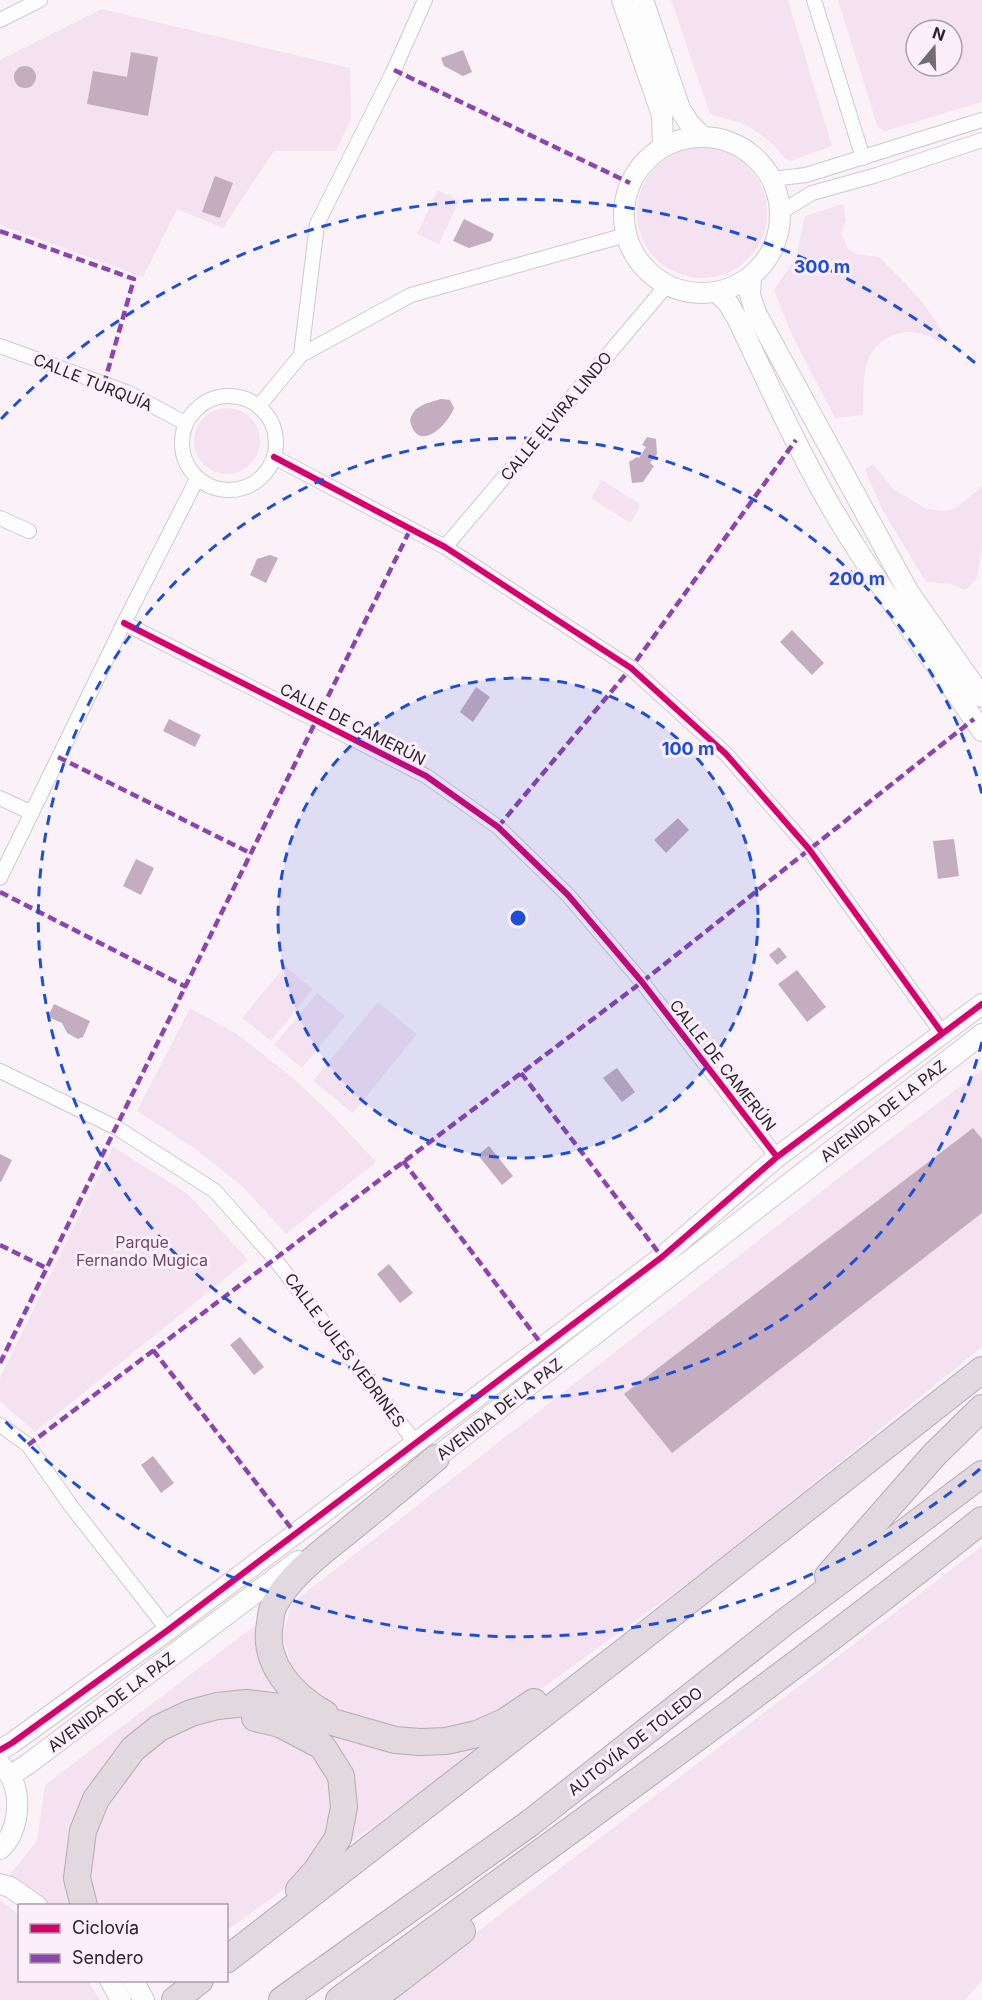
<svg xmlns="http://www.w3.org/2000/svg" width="982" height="2000" font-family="Inter,sans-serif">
<rect width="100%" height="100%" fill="#faf2f8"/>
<path fill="#f4e2f0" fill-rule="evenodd" d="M 671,0 L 788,0 L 832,146 L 791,161 L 785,159 L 773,144 L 753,129 L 738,122 L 710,114 Z
M 838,0 L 982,0 L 982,102 L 885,131 L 878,128 ZM 916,30 L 952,30 L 952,66 L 916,66 Z
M 102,9 L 350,68 L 351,119 L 336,151 L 274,151 L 223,228 L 177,209 L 143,277 L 0,225 L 0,60 Z
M637 213a65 65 0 1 1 130 0a65 65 0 1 1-130 0Z
M 438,190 L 459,201 L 439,244 L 417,234 Z
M 843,204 L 846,220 L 841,233 L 848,249 L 856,254 L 879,257 L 907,285 L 924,304 L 946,338 L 939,342 C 913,324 878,331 867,363 C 862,379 864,399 863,415 L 835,418 L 792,335 L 774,290 L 796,257 L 805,216 Z
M194 441a33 33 0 1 1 66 0a33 33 0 1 1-66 0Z
M 873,464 L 894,490 L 927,509 L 946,511 L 957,507 L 979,489 L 982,485 L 982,549 L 976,580 L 965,590 L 951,584 L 926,582 L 883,511 L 865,470 Z
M 602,480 L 641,505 L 630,523 L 591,498 Z
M 285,966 L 313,989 L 271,1041 L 242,1018 Z
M 317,993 L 345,1016 L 302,1068 L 274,1045 Z
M 378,1002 L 417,1034 L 353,1113 L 313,1081 Z
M 190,1008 L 237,1034 L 294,1079 L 334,1117 L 376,1162 L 286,1234 L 243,1187 L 194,1148 L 137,1111 Z
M 982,1070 L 982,1347 L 707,1569 L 530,1697 L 489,1721 L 446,1730 L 383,1730 L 342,1713 L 297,1681 L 282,1636 L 292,1603 L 853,1167 Z
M 113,1147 L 188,1194 L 248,1260 L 35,1432 L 0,1401 L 0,1378 Z
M 982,1546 L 982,1980 L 965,2000 L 380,2000 L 443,1958 Z
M 261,1621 L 329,1732 L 493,1741 L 227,1930 L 226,1906 L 41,1905 L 6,1879 L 37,1841 L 45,1785 Z
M 0,1900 L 19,1915 L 20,1980 L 88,1981 L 100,2000 L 0,2000 Z"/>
<path fill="#c4adbf" d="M 463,50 L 472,72 L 463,76 L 444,66 L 441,58 Z
M 131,52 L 158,57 L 148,116 L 87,104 L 93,71 L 127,77 Z
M14 77a11 11 0 1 1 22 0a11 11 0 1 1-22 0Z
M 215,176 L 233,183 L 220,218 L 202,212 Z
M 464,219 L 494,234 L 491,241 L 469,248 L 453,241 Z
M 441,399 L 450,400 L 454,408 C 447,426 418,454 410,421 C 413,405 428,403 441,399 Z
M 647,437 L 656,439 L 657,454 L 650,463 L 654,466 L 643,482 L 632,483 L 629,462 L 637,457 L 639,458 L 646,447 L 642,445 Z
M 270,555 L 278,558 L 266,583 L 250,575 L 257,559 Z
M 792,630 L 824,663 L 812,675 L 780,642 Z
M 476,687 L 490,697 L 473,722 L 460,712 Z
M 169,719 L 201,735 L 195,747 L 163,731 Z
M 678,818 L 689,830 L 666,853 L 654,840 Z
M 954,839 L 959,876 L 938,879 L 933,841 Z
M 136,859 L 154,868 L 141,895 L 123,886 Z
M 779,947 L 787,957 L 777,965 L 769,955 Z
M 797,970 L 826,1007 L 807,1022 L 778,984 Z
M 54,1004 L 90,1021 L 83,1037 L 78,1039 L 67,1033 L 62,1023 L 48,1017 Z
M 617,1068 L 635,1092 L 622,1102 L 603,1078 Z
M 973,1128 L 982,1139 L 982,1213 L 672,1453 L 624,1394 Z
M 489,1146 L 513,1176 L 502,1185 L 478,1155 Z
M 0,1154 L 12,1160 L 1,1182 L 0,1182 Z
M 389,1264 L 413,1293 L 400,1303 L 377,1274 Z
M 240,1337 L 264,1367 L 254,1375 L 230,1345 Z
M 153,1456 L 174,1483 L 161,1493 L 141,1465 Z"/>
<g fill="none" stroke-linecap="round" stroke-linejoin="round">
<g stroke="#cfc9ce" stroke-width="16">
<path id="street" d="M 814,0 L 863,158
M 0,20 L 40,0
M 772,179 L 806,175 L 982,120
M 781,212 L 812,193 L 877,175 L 982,140
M 0,346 L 129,393 L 185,423
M 301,355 L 317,224 L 394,70 L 425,0
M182 443a47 47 0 1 1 94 0a47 47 0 1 1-94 0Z
M 259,406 L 301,355 L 411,295 L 626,235
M 274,457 L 445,547 L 631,668 L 726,754 L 809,849 L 942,1033
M 0,518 L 29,531
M 445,547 L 667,285
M 124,623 L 426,776 L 498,827 L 568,895 L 642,982 L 777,1157
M 0,798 L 32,813
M 0,878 L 124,623 L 197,479
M 0,1071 L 117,1128 L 215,1191 L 274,1258 L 415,1442
M 0,1425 L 28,1445 L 71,1506 L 168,1630"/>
</g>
<g stroke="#cfc9ce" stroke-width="22">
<path id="secondary" d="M 622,0 L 662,115 L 663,147
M 643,0 L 680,109 L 689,123 L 703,137
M624 215a78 78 0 1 1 156 0a78 78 0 1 1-156 0Z
M 751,277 L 750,295 L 756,313 L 908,591 L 982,697
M 717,292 L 728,303 L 738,320 C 769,385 798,451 834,512 C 879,588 932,658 982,731
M 425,1466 L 982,1034
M 0,1750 L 12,1743 L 168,1630 L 662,1257 L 777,1157 L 982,1004
M 0,1764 C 3,1768 7,1771 10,1775 C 22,1797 19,1832 0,1849
M 10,1776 L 28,1764 L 298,1561
M 0,1884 L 10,1887 L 37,1906
M 110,1980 L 121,2000
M 133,1980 L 144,2000"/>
</g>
<g stroke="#b6aab4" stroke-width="28">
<path id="highway" d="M 828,1576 L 934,1455 L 982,1408
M 325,1714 C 292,1695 262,1663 270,1623 C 271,1617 271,1610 274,1605 C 291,1574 321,1553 348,1531 C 377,1507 407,1483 436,1458
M 255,1718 L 280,1724 L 322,1746 L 341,1776 L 344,1807 L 338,1838 L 316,1871 L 299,1890
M 84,1906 L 77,1878 L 83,1831 L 96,1799 L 133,1749 L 159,1728 L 191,1713 L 217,1706 L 246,1703 L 280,1707 L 395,1740 L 420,1742 L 446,1741 L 477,1734 L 504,1722 L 534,1702
M 226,1960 L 630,1647 L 982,1370
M 175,2000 L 200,1980
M 282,2000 L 530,1823 L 785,1622 L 982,1474
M 339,2000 C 554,1841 773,1687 982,1520
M 372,2000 L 462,1931"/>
</g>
<use href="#street" stroke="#fefdfe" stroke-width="14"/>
<use href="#secondary" stroke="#fefdfe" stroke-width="20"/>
<use href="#highway" stroke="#e2d9e0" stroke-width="26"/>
<path stroke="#8e44ad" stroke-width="4.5" stroke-dasharray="9 4.5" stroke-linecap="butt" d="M 394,70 L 630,183
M 0,231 L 134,279 L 104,384
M 58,757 L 250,853
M 498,827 L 631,668 L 796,440
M 0,892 L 186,987
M 521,1073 L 662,1257
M 403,1161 L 543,1346
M 0,1245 L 46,1268
M 153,1350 L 295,1533
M 0,1363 L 410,530
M 28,1445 L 642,982 L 974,719"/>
<g stroke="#fdeffa" stroke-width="10">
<path id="cycleway" d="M 274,457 L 445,547 L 631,668 L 726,754 L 809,849 L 942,1033
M 124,623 L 426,776 L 498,827 L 568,895 L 642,982 L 777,1157
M 0,1750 L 12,1743 L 168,1630 L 662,1257 L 777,1157 L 982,1004"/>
</g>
<use href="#cycleway" stroke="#d6006c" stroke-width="6"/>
</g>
<circle cx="518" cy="918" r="240" fill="#1d4ed8" fill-opacity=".12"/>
<g fill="none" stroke="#1d4ed8" stroke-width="3" stroke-dasharray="10 8">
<circle cx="518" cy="918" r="240"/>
<path d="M982 1042A480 480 0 1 1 982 794"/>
<path d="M980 1469A719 719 0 0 1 1 1417M1 419A719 719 0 0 1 980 367"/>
</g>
<g text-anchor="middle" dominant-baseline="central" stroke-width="6" stroke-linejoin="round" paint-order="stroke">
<g font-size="16" fill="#2b262a" stroke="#fdeffa">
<text transform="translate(93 382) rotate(22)">CALLE TURQUÍA</text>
<text transform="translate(556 416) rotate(-50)">CALLE ELVIRA LINDO</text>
<text transform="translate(353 724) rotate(27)">CALLE DE CAMERÚN</text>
<text transform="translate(723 1065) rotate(52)">CALLE DE CAMERÚN</text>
<text transform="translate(883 1111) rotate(-38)">AVENIDA DE LA PAZ</text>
<text transform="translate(345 1350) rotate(53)">CALLE JULES VEDRINES</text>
<text transform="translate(499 1409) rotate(-38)">AVENIDA DE LA PAZ</text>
<text transform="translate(111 1702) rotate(-37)">AVENIDA DE LA PAZ</text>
<text transform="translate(635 1741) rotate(-38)">AUTOVÍA DE TOLEDO</text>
</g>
<g font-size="16" fill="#72476a" stroke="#fdeffa">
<text x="142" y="1242">Parque<tspan x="142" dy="18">Fernando Mugica</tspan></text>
</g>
</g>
<circle cx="518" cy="918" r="9" fill="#1d4ed8" stroke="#fdeffa" stroke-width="3"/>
<g font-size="18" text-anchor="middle" font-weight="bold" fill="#1d4ed8" stroke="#fdeffa" stroke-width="6" stroke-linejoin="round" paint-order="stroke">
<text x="822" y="273">300 m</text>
<text x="857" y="585">200 m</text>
<text x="688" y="755">100 m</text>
</g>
<rect x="18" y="1904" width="210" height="78" fill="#fdeffa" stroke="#a99fa7" stroke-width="1.5"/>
<rect x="30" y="1924" width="30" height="9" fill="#d6006c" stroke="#a99fa7" stroke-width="1.5"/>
<text x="72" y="1934" font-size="18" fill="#2b262a">Ciclovía</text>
<rect x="30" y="1954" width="30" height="9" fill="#8e44ad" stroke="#a99fa7" stroke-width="1.5"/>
<text x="72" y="1964" font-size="18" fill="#2b262a">Sendero</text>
<g transform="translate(934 48) rotate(19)"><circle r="28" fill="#fdeffa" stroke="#a99fa7" stroke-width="1.5"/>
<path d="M0-4.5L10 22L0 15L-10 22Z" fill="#736d72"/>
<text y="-9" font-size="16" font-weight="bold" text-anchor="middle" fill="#2b262a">N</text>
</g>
</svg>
